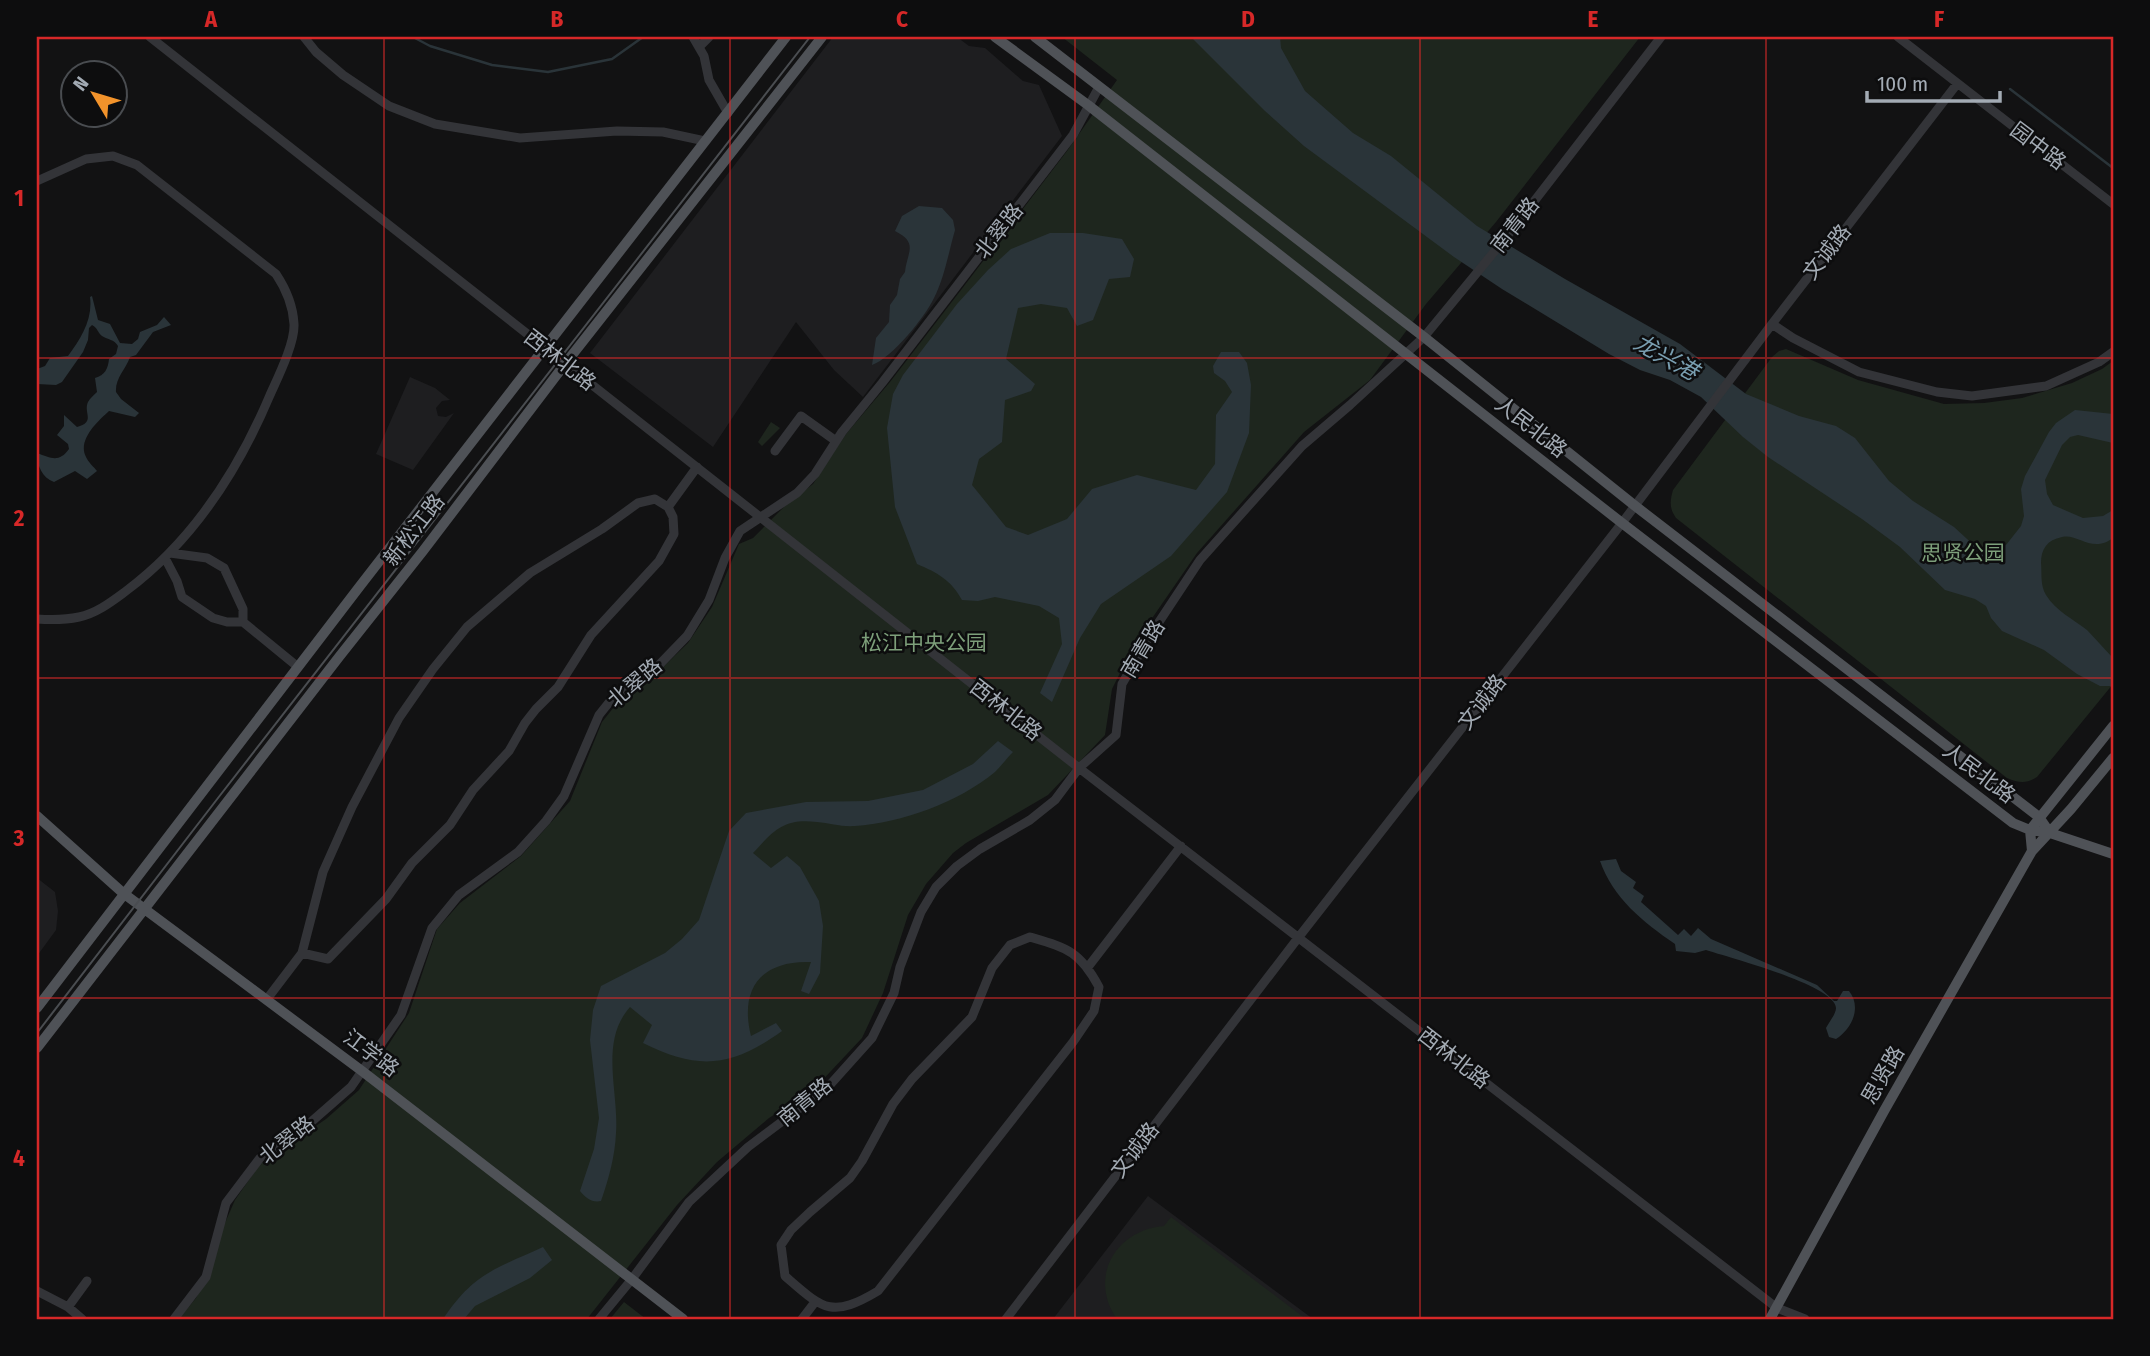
<svg xmlns="http://www.w3.org/2000/svg" width="2150" height="1356" font-family="'Fira Sans Condensed','Noto Sans SC',sans-serif">
<rect width="100%" height="100%" fill="#121213"/>
<path fill="#1e1e20" d="M 833,37 L 957,37 L 969,46 L 985,48 L 1023,81 L 1039,85 L 1062,136 L 863,397 L 834,370 L 796,322 L 713,447 L 590,353 Z
M 410,377 L 435,388 L 450,400 L 442,401 L 436,408 L 438,416 L 446,417 L 454,413 L 413,470 L 376,454 Z
M 37,878 L 55,892 L 58,911 L 56,930 L 37,956 Z
M 1148,1196 L 1313,1319 L 1053,1319 Z"/>
<path fill="#1e261e" d="M 1062,37 L 1640,37 L 1496,222 L 1426,304 L 1370,380 L 1304,432 L 1197,553 L 1135,643 L 1112,689 L 1105,735 L 1048,795 L 966,843 L 953,853 L 926,884 L 908,915 L 883,993 L 862,1038 L 815,1088 L 769,1118 L 717,1162 L 677,1205 L 587,1319 L 179,1319 L 196,1298 L 211,1269 L 221,1232 L 235,1200 L 260,1164 L 326,1119 L 359,1090 L 409,1013 L 437,929 L 460,903 L 521,856 L 570,801 L 602,722 L 618,702 L 660,670 L 688,643 L 712,607 L 739,544 L 753,538 L 785,506 L 813,484 L 846,434 L 890,382 L 961,290 L 1067,151 L 1117,80 Z
M 1786,349 L 1858,380 L 1944,404 L 1984,403 L 2022,398 L 2072,383 L 2102,369 L 2113,361 L 2113,684 L 2037,777 C 2026,784 2019,783 2007,778 L 1676,518 C 1669,508 1670,501 1673,490 L 1772,357 L 1779,351 Z
M 771,422 L 780,428 L 762,446 L 758,442 Z
M 1171,1217 L 1306,1319 L 1117,1319 C 1088,1278 1115,1230 1164,1226 Z
M 624,1302 L 646,1319 L 610,1319 Z"/>
<path fill="#2a3439" d="M 1191,37 L 1280,37 L 1281,48 L 1305,91 L 1353,133 L 1391,156 L 1477,226 L 1565,279 L 1680,344 L 1746,394 L 1799,416 L 1836,426 L 1855,438 L 1889,481 L 1913,501 L 1954,527 L 1978,549 L 1991,551 L 2006,545 L 2021,526 L 2024,516 L 2021,489 L 2025,476 L 2049,432 L 2056,423 L 2075,410 L 2113,414 L 2113,443 L 2078,435 L 2070,437 L 2062,445 L 2045,480 L 2047,494 L 2053,505 L 2083,518 L 2103,516 L 2113,510 L 2113,538 C 2092,554 2078,533 2062,537 C 2047,540 2041,549 2041,563 C 2042,574 2040,585 2046,595 C 2056,611 2073,619 2087,630 C 2096,639 2104,649 2113,658 L 2113,688 L 2110,686 L 2100,686 L 2077,674 L 2044,650 L 2002,631 L 1991,618 L 1986,606 L 1975,599 L 1945,590 L 1900,547 L 1862,519 L 1768,457 L 1743,437 L 1701,397 L 1670,380 L 1640,370 L 1609,354 L 1502,289 L 1454,257 L 1304,146 L 1265,111 Z
M 919,206 L 942,208 L 953,220 L 955,230 C 949,251 944,279 934,298 C 925,317 892,358 872,365 L 876,338 L 889,322 L 890,305 L 897,295 L 900,279 L 905,272 C 907,252 919,243 895,231 L 902,216 Z
M 1050,233 L 1083,233 L 1122,239 L 1134,259 L 1130,277 L 1109,279 L 1093,320 L 1077,326 L 1067,308 L 1041,304 L 1018,308 L 1006,359 L 1035,384 L 1031,391 L 1005,400 L 1002,442 L 979,459 L 972,485 L 1006,527 L 1028,535 L 1067,519 L 1092,489 L 1137,475 L 1196,490 L 1215,464 L 1216,415 L 1232,392 L 1225,381 L 1214,373 L 1213,366 L 1221,352 L 1239,352 L 1247,363 L 1251,385 L 1249,433 L 1227,492 L 1171,556 L 1101,604 L 1080,638 L 1052,702 L 1040,693 L 1062,644 L 1059,618 L 1039,606 L 995,597 L 978,601 L 962,600 C 951,580 938,573 917,564 L 895,507 L 887,428 L 893,394 L 903,375 L 957,304 L 988,270 L 1011,249 Z
M 92,296 L 98,320 L 110,324 L 120,343 L 132,344 L 138,339 L 140,332 L 157,325 L 164,317 L 171,325 L 153,332 L 136,355 L 130,357 C 126,369 115,378 116,392 L 121,399 L 139,413 L 135,417 L 109,411 C 98,421 77,440 86,457 C 88,462 94,467 97,471 L 87,479 L 75,471 L 54,482 C 42,478 37,465 37,453 C 51,458 59,463 69,449 L 68,444 L 57,435 L 64,426 L 64,415 L 77,427 C 96,422 83,413 88,402 C 90,398 94,395 97,392 L 95,378 C 105,375 108,369 109,359 L 116,354 L 118,346 C 114,339 108,340 102,336 C 97,332 98,328 92,325 L 89,328 L 88,340 L 83,352 L 62,382 L 56,385 L 37,384 L 37,369 L 45,366 L 50,358 L 68,356 C 81,339 93,319 90,297 Z
M 998,741 L 1013,752 C 1007,758 1001,766 995,772 C 959,802 901,823 855,826 C 841,827 830,823 817,822 C 784,818 774,830 753,853 L 771,868 L 787,856 L 800,867 L 819,901 L 823,926 L 820,973 L 809,994 L 801,991 L 811,962 C 762,960 739,988 751,1036 L 776,1023 L 782,1031 C 732,1067 699,1071 643,1043 L 652,1025 L 630,1007 C 599,1042 619,1091 616,1133 C 615,1156 609,1178 601,1201 C 592,1203 586,1198 580,1191 L 594,1149 L 599,1118 L 590,1040 L 593,1010 L 601,986 L 665,953 L 682,939 L 699,920 L 729,831 L 746,813 L 806,802 L 868,801 L 923,790 L 973,764 Z
M 1616,859 L 1621,871 L 1636,882 L 1633,888 L 1644,896 L 1641,902 L 1678,935 L 1684,929 L 1691,936 L 1698,928 L 1711,939 L 1817,985 L 1834,1001 L 1837,1001 L 1843,991 L 1849,991 C 1862,1007 1852,1029 1836,1039 L 1829,1037 L 1826,1028 C 1829,1022 1836,1014 1836,1008 C 1835,985 1727,957 1706,950 L 1695,953 L 1676,951 L 1675,944 C 1643,922 1613,898 1600,861 Z
M 543,1247 L 552,1260 L 530,1278 L 475,1306 L 464,1319 L 443,1319 C 474,1273 495,1269 543,1247 Z"/>
<g fill="none" stroke-linecap="round" stroke-linejoin="round">
<path stroke="#2a3439" stroke-width="2.5" d="M 413,37 L 430,46 L 492,65 L 548,72 L 612,59 L 643,37
M 2010,89 L 2113,168"/>
<path stroke="#333438" stroke-width="9" d="M 150,37 L 1079,768 L 1777,1308 L 1805,1319
M 304,37 L 316,52 L 343,75 L 389,106 L 435,124 L 520,138 L 617,131 L 663,132 L 705,141
M 693,37 L 704,56 L 709,80 L 728,113
M 1898,37 L 2113,204
M 699,47 L 709,37
M 37,181 L 86,159 L 113,156 L 137,165 L 276,274 C 286,289 293,305 294,324 C 295,343 278,377 270,395 C 238,471 193,541 126,591 C 111,602 97,613 79,617 C 65,620 51,620 37,619
M 1772,324 L 1793,338 L 1859,372 L 1937,392 L 1972,396 L 2046,386 L 2099,362 L 2113,352
M 775,451 L 801,416 L 836,441
M 170,553 L 207,558 L 224,568 L 243,609 L 243,622 L 298,667
M 165,558 L 177,581 L 182,597 L 213,618 L 227,622 L 243,622
M 1030,937 C 1067,948 1080,951 1099,987 L 1094,1011 L 1073,1042 L 878,1291 C 831,1319 823,1309 785,1276 L 781,1245 L 791,1230 L 810,1212 L 850,1178 L 862,1161 L 893,1104 L 912,1079 L 972,1017 L 992,968 L 1010,945 Z
M 302,953 L 328,959 L 386,899 L 412,863 L 450,825 L 473,790 L 509,751 L 525,723 L 536,709 L 558,687 L 591,635 L 659,561 L 674,534 L 673,517 L 668,507
M 1088,967 L 1181,846
M 267,999 L 302,953 L 323,872 L 352,807 L 399,718 L 433,669 L 467,627 L 530,573 L 602,529 L 638,503 L 655,499 L 668,507 L 697,467
M 37,1291 L 68,1307 L 82,1319
M 68,1307 L 87,1281
M 174,1319 L 206,1277 L 226,1203 L 260,1158 L 311,1122 L 351,1087 L 401,1015 L 432,928 L 459,895 L 518,852 L 546,821 L 564,796 L 599,715 L 611,700 L 658,666 L 687,636 L 709,600 L 725,558 L 740,531 L 797,493 L 815,474 L 842,432 L 882,383 L 1073,135 L 1099,87
M 599,1319 L 632,1279 L 689,1202 L 748,1147 L 828,1087 L 872,1038 L 894,993 L 900,967 L 921,912 L 936,887 L 957,866 L 980,849 L 1030,820 L 1055,800 L 1079,768 L 1116,735 L 1122,684 L 1151,634 L 1200,560 L 1302,446 L 1350,405 L 1424,337 L 1508,235 L 1661,37
M 802,1319 L 815,1302
M 1006,1319 L 1298,938 L 1622,523 L 1772,324 L 1957,84"/>
<path stroke="#4f5257" stroke-width="10" d="M 995,37 L 1088,105 L 1622,523 L 2013,823 L 2030,830 L 2050,833 L 2113,854
M 1035,37 L 1424,337 L 1634,505 L 2039,817 L 2050,833
M 37,816 L 123,893 L 362,1071 L 683,1319
M 2032,851 L 2030,830 L 2113,726
M 37,1008 L 360,586 L 786,37
M 37,1048 L 339,657 L 423,551 L 565,364 L 822,37
M 1770,1319 L 1884,1111 L 2032,851 L 2071,809 L 2113,758"/>
<path stroke="#4a4d51" stroke-width="2" d="M 37,1033 L 218,798 L 810,37"/>
</g>
<path fill="none" stroke="#d62828" stroke-width="2" stroke-opacity="0.55" d="M 384,37 L 384,1319M 730,37 L 730,1319M 1075,37 L 1075,1319M 1420,37 L 1420,1319M 1766,37 L 1766,1319M 37,358 L 2113,358M 37,678 L 2113,678M 37,998 L 2113,998"/>
<g text-anchor="middle" dominant-baseline="central" stroke-width="5" stroke-linejoin="round" paint-order="stroke">
<g font-size="21" fill="#a3abb4" stroke="#0d0d0e">
<text transform="translate(2038 146) rotate(37)">园中路</text>
<text transform="translate(1515 225) rotate(-52)">南青路</text>
<text transform="translate(999 231) rotate(-52)">北翠路</text>
<text transform="translate(1827 252) rotate(-52)">文诚路</text>
<text transform="translate(560 360) rotate(38)">西林北路</text>
<text transform="translate(1531 427) rotate(38)">人民北路</text>
<text transform="translate(414 530) rotate(-52)">新松江路</text>
<text transform="translate(1143 649) rotate(-59)">南青路</text>
<text transform="translate(635 683) rotate(-40)">北翠路</text>
<text transform="translate(1482 702) rotate(-52)">文诚路</text>
<text transform="translate(1006 710) rotate(38)">西林北路</text>
<text transform="translate(1979 773) rotate(37)">人民北路</text>
<text transform="translate(371 1053) rotate(37)">江学路</text>
<text transform="translate(1454 1058) rotate(38)">西林北路</text>
<text transform="translate(1883 1075) rotate(-60)">思贤路</text>
<text transform="translate(805 1102) rotate(-39)">南青路</text>
<text transform="translate(287 1140) rotate(-38)">北翠路</text>
<text transform="translate(1135 1150) rotate(-52)">文诚路</text>
</g>
<g font-size="21" fill="#7d9f7a" stroke="#0d0d0e">
<text x="1963" y="553">思贤公园</text>
<text x="924" y="643">松江中央公园</text>
</g>
<g font-size="23" font-style="italic" fill="#799eb0" stroke="#0d0d0e">
<text transform="translate(1666 357) rotate(29)">龙兴港</text>
</g>
</g>
<rect width="2150" height="1356" fill="none" stroke="#0d0d0e" stroke-width="77"/>
<g transform="translate(94 94) rotate(308)"><circle r="33" fill="#0d0d0e" stroke="#494c50" stroke-width="2"/>
<path d="M0-5L12 26L0 18L-12 26Z" fill="#f2932b"/>
<text y="-10" font-size="19" font-weight="bold" text-anchor="middle" fill="#a3abb4">N</text>
</g>
<path d="M1867 91v10h133v-10" fill="none" stroke="#a3abb4" stroke-width="3.5"/>
<text x="1877" y="91" font-size="21" fill="#a3abb4" stroke="#0d0d0e" stroke-width="5" paint-order="stroke">100 m</text>
<rect x="38" y="38" width="2074" height="1280" fill="none" stroke="#d62828" stroke-width="2.5"/>
<g font-size="23" text-anchor="middle" font-weight="bold" fill="#d62828">
<text x="211" y="27">A</text>
<text x="557" y="27">B</text>
<text x="902" y="27">C</text>
<text x="1248" y="27">D</text>
<text x="1593" y="27">E</text>
<text x="1939" y="27">F</text>
<text x="19" y="206">1</text>
<text x="19" y="526">2</text>
<text x="19" y="846">3</text>
<text x="19" y="1166">4</text>
</g>
</svg>
